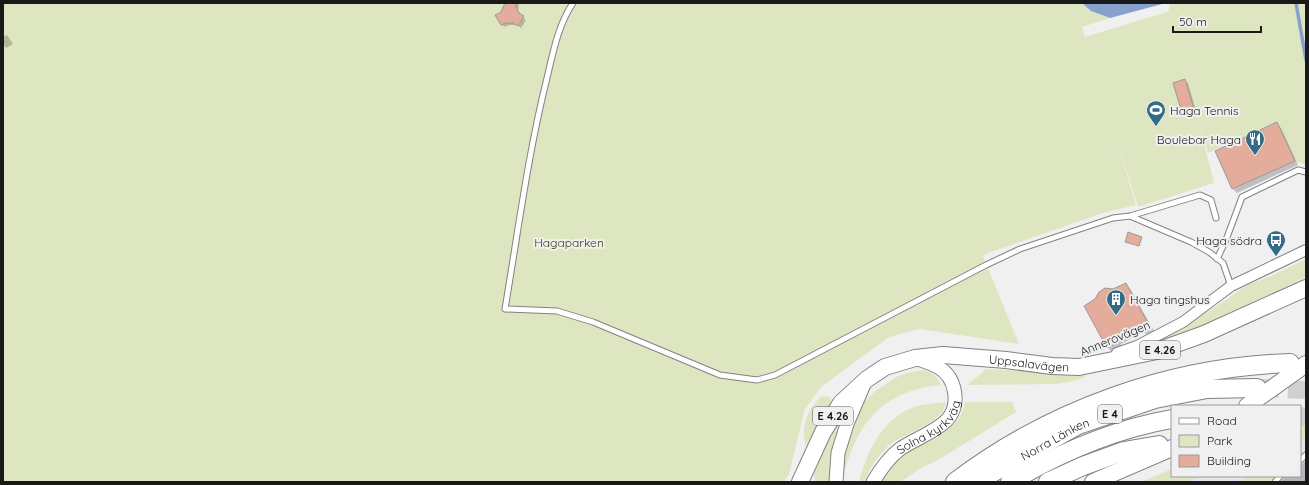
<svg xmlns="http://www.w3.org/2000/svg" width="1309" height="485" font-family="Quicksand,sans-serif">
<rect width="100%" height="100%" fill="#f0f0f1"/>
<path fill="#e1e5ed" d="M 1306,406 L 1306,482 L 1141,482 L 1172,469 L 1172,476 L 1300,476 L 1300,412 Z"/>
<path fill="#dee6c1" d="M 3,3 L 1082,3 L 1091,11 L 1110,18 L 1082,27 L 1085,37 L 1167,12 L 1168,13 L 1170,3 L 1306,3 L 1306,165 L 1295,161 L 1277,122 L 1208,153 L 1200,127 L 1214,183 L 1138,207 L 1117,141 L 1136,205 L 1103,213 L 988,253 L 983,256 L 1019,344 L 919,329 L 889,337 L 821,387 L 805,409 L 789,474 L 784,482 L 3,482 Z
M 1306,259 L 1306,277 L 1219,319 L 1162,341 L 1159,341 L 1220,304 L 1247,285 L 1269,277 Z
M 985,369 L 1077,374 L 1078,376 L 1086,375 L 1085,377 L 1069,382 L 1055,384 L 967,385 L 982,373 Z
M 923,370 C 932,372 937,376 941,385 C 880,391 855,425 842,482 L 844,447 L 860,408 L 866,400 L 874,392 L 898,376 L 911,372 Z
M 822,396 L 830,397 L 832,404 L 814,431 L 806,446 C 800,427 807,409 822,396 Z
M 946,402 C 943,425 904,432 888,446 C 878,456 869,469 864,482 L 859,482 C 868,449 884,414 921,405 C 929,404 938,403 946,402 Z
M 965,402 L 1012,402 L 1016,412 L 938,460 L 923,467 L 900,482 L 881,482 C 888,471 895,461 906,453 C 928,439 960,433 965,402 Z
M 1306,406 L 1306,438 L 1300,444 L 1300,412 Z
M 848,407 L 831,482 L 816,482 L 813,473 L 820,455 L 834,428 Z
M 1172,469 L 1172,476 L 1201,476 L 1188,482 L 1141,482 Z
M 1249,476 L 1277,476 L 1273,482 L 1237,482 Z"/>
<path fill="#87a0cc" d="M 1082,3 L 1166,3 L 1110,18 L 1091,11 Z"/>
<path fill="#0003" d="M 506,3 L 516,3 L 519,5 L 518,10 L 521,16 L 526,20 L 521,28 L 517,25 L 509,25 L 505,27 L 502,25 L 497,16 L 501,13 Z
M 7,35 L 13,44 L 6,48 L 3,44 L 3,37 Z
M 1185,81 L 1188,83 L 1196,111 L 1185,115 L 1183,112 Z
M 1277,124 L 1281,128 L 1298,165 L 1237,193 L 1233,189 L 1216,151 Z
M 1126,284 L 1131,290 L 1154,331 L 1147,335 L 1144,332 L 1121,344 L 1121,347 L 1113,353 L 1108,348 L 1113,291 Z
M 1306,461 L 1306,482 L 1281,482 L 1285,476 L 1300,476 L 1300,465 Z"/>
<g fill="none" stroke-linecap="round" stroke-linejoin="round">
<path stroke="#87a0cc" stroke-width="3.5" d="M 1296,3 L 1306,60"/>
</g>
<path fill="#e4ac9a" stroke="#9b9a99" d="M 505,3 L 516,3 L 516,7 L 519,13 L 524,16 L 518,26 L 513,23 L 506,23 L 501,25 L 495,15 L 501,12 Z
M 1185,79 L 1194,109 L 1182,113 L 1173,83 Z
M 1277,122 L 1295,161 L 1232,189 L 1215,151 Z
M 1128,232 L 1142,237 L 1139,246 L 1125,242 Z
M 1126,283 L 1149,325 L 1141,330 L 1138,327 L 1116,338 L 1116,342 L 1107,348 L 1084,306 L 1095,299 L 1099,292 L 1105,288 L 1113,289 Z"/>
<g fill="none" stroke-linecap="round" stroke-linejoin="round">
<path stroke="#d0d0d1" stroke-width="18" stroke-dasharray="18 9" stroke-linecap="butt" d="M 1261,388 L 1306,390
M 1300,416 L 1306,417"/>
<g stroke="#818283" stroke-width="7">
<path id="service" d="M 573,3 C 558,25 553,53 547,78 C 528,154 518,232 505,309 L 557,311 L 593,322 L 720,375 L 757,380 L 775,375 L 986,265 L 1020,249 L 1113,218 L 1130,216 L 1200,195 L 1211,200 L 1216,218
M 1130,216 L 1191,242 L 1209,252 L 1223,263 L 1231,286
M 1217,259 L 1226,240 L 1242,197 L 1298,170 L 1306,172
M 1300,460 L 1306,455
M 1275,482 L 1280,476"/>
</g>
<g stroke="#818283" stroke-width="12">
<path id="minor" d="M 1117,353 L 1137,346 L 1183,322 L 1231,286 L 1306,250"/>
</g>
<g stroke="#818283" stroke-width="15">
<g id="tertiary">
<path d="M 836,482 L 838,453 L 847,424 L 865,382"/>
<path id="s1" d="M 873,482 C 880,470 888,458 900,449 C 914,439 934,433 947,420 C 961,405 956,377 938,367 C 931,363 923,361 915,358"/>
</g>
</g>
<g stroke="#818283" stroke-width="18">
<g id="primary">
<path d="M 1247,406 L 1306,364"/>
<path id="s2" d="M 800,482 L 823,432 L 841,403 L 867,379 L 885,367 L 915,358 L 943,355 L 1006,360 L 1052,366 L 1079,367 L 1157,351 L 1204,334 L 1306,288"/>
<path d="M 1093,482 L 1172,448"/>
</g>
</g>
<g stroke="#818283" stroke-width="20">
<g id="motorway">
<path d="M 955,482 C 1051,409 1170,367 1290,363"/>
<path id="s3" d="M 976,482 L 1078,425 L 1155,399 L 1207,389 L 1257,388"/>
<path d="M 1010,482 C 1061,452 1114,429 1172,419"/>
<path d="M 1048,482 L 1083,466 L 1124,451 L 1159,445"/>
</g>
</g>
<use href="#service" stroke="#fff" stroke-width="5"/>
<use href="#minor" stroke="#fff" stroke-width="10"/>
<use href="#tertiary" stroke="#fff" stroke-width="13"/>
<use href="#primary" stroke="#fff" stroke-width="16"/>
<use href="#motorway" stroke="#fff" stroke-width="18"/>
</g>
<defs>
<g id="stadium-pin" transform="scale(1)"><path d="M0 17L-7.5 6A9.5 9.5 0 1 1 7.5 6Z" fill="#336c86" stroke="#f0f0f1"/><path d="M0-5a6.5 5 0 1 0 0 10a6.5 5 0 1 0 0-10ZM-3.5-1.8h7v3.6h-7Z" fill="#fff"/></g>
<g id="restaurant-pin" transform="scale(1)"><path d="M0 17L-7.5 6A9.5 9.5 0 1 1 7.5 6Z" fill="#336c86" stroke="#f0f0f1"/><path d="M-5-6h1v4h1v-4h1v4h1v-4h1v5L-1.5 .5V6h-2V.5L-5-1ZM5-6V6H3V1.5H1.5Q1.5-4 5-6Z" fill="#fff"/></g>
<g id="bus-pin" transform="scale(1)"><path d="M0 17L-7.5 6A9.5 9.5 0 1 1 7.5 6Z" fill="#336c86" stroke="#f0f0f1"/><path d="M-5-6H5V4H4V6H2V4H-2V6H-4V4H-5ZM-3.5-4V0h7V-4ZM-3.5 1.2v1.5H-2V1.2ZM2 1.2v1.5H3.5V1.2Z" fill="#fff"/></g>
<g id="building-pin" transform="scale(1)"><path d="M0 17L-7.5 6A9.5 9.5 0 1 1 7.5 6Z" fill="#336c86" stroke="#f0f0f1"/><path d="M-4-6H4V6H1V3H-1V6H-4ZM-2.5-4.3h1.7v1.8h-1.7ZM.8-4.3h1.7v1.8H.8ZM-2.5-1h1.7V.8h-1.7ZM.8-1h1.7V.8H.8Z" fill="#fff"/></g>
</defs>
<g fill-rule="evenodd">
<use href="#stadium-pin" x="1156" y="110"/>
<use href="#restaurant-pin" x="1255" y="139"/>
<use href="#bus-pin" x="1276" y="240"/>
<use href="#building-pin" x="1116" y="299"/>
</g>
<g text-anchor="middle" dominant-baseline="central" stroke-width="4" stroke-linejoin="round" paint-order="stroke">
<g fill="#f0f0f1" stroke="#5a5a5a" stroke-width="1">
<rect x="1140" y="341" width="40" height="18" rx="3"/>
<rect x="1098" y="405" width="24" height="18" rx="3"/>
<rect x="813" y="407" width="40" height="18" rx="3"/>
</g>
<g font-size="11" font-weight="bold" fill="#19191a">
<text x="1160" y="350">E 4.26</text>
<text x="1110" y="414">E 4</text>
<text x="833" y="416">E 4.26</text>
</g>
<g font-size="12" fill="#19191a" stroke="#f0f0f1" text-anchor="start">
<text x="1170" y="110">Haga Tennis</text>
<text x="1241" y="139" text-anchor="end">Boulebar Haga</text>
<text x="1262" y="240" text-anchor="end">Haga södra</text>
<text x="1130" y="299">Haga tingshus</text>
</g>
<g font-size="12" fill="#373e00" stroke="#f0f0f1">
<text x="569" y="242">Hagaparken</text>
</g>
<g font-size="12" fill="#19191a" stroke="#f0f0f1">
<text transform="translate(1115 338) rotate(-22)">Annerovägen</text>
<text stroke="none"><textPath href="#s2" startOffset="292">Uppsalavägen</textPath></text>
<text stroke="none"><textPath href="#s1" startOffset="80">Solna kyrkväg</textPath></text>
<text stroke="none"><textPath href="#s3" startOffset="90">Norra Länken</textPath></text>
</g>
</g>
<rect width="1309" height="485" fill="none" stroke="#19191a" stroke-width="8"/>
<rect x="1171" y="405" width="130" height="72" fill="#f0f0f1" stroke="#9a9a9b"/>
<rect x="1179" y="418" width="20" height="6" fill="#ffffff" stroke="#9a9a9b"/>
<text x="1207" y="425" font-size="12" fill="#19191a">Road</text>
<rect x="1179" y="435" width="20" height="12" fill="#dee6c1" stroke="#9a9a9b"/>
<text x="1207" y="445" font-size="12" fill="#19191a">Park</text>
<rect x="1179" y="455" width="20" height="12" fill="#e4ac9a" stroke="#9a9a9b"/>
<text x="1207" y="465" font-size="12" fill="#19191a">Building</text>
<path d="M1173 26v6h88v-6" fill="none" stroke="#19191a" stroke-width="2"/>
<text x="1179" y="26" font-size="12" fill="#19191a" stroke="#f0f0f1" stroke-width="3" paint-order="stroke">50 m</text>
</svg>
